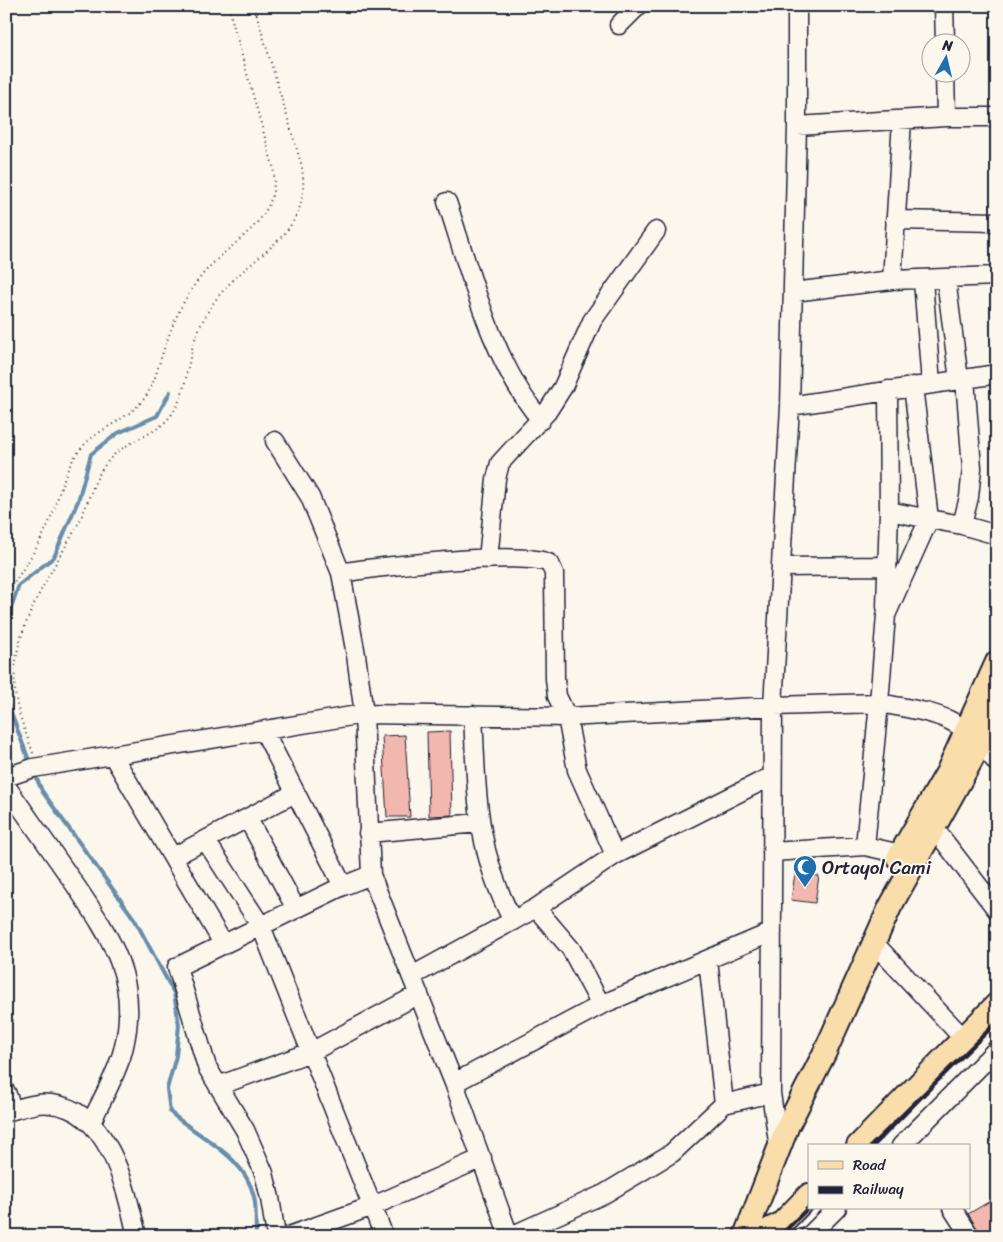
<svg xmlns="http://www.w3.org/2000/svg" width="1003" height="1242" font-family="Sriracha,sans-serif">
<rect width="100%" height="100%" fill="#fbf7ec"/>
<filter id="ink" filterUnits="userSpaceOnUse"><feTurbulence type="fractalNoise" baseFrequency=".02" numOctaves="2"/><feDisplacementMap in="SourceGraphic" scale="10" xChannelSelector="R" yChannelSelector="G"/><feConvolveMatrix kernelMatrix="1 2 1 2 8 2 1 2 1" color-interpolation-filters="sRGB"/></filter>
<g filter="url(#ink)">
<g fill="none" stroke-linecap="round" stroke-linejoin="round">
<path stroke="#678dab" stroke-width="4" d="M 6,622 L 19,585 L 54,557 L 78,501 L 91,454 L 118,433 L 157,416 L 170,392
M 6,700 L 30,763
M 34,772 L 42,791 L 135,920 L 174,993 L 179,1025 L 176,1056 L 167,1089 L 170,1112 C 199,1138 245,1155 254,1197 C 257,1209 255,1224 256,1236"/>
</g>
<path fill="#f2b7ae" stroke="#22223b" d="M 450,731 L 452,815 L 429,816 L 427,732 Z
M 405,735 L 410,817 L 387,817 L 382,736 Z
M 795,873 L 819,876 L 815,903 L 791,900 Z
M 997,1197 L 997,1225 L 981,1235 L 968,1214 Z"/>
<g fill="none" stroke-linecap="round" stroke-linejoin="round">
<g stroke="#22223b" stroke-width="21">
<path id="minor" d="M 944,6 L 945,42
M 619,25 L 638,6
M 945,72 L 946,117
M 797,126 L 946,117 L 997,117
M 447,202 C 470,272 493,364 541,420
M 895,220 L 997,222
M 946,279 L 959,380
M 892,280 L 902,120
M 923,280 L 931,384
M 793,292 L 892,280 L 997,276
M 790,406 L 997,374
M 275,441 L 310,497 L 341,573
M 889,511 L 929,519 L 913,386
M 962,525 L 969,497 L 972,468 L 965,379
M 997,535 L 962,525 L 929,519 L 886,615 L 879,703 C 937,714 958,713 997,763
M 488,559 L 496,479 L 500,463 L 547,412 L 563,387 L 592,321 L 656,231
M 781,567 L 887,566
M 886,607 L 889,511 L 888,390
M 473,715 C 477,794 475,848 513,921
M 264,731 L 343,886
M 113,756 L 224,945
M 6,777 L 33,768 L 364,714 L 567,717 L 773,706 L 879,703 L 865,846
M 6,786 C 27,816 48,846 69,876 C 107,932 142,977 123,1050 C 117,1074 102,1099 91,1123
M 248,819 L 296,909
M 934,828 L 997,910
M 368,833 L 479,823
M 206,841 L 261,926 L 384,1236
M 772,852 L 865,846 L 901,854
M 173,857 L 295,793
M 536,908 L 571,949 L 601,1005
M 874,943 L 964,1039
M 708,960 L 724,1104
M 412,976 L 536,908 L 615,855 L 772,776
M 454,1083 L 601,1005 L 772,932
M 218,1086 L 311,1052 L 419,994
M 6,1092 L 13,1110
M 6,1112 C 21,1108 36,1102 51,1104 C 110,1110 126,1189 137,1236
M 901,1146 L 997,1049
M 779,1149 L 771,1093 L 773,706 L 790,406 L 797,126 L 797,6
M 952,1208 L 970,1236
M 276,1236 L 270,1198 L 264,1173 L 245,1130 L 207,1067 L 177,967 L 343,886 L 371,875
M 289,1236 L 373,1206 L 482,1158
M 509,1236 L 454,1083 L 371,875 L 364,714 L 356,655 L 341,573 C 371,567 531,549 550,564 L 554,573 L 555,679 L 557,696 L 567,717 L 577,770 L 615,855
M 511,1236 L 604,1194 L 672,1153 L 724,1104 L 771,1093
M 809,1236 L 837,1208"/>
</g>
<g stroke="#22223b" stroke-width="26">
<path id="major" d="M 898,858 L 947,773 L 997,662
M 858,1146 L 997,1004
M 745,1236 L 788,1125 L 825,1052 L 890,907 L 981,743 L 997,707
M 757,1236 L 782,1223 L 809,1195"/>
</g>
<path stroke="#22223b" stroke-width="2" stroke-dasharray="1 4" stroke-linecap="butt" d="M 6,595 C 23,569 40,546 51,517 C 60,495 64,470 79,451 C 97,427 129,421 146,396 C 156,381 159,361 166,344 C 174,319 186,294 203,274 C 234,237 282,222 273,166 L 228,6
M 33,753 C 26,733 17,713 15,691 C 9,631 51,575 78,524 C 89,503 93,478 109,460 C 127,439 156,437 172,414 C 185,395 187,370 192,349 C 197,330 206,313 217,298 C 254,250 316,236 301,163 L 254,6"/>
<use href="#minor" stroke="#fbf7ec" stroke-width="18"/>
<use href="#major" stroke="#f9deab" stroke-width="22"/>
<path stroke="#22223b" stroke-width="4" d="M 871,1146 L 997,1022
M 780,1236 L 809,1207"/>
</g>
</g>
<defs>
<g id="mosque-pin" transform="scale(1.25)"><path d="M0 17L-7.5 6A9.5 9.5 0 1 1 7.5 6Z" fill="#1f6fb2" stroke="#fbf7ec"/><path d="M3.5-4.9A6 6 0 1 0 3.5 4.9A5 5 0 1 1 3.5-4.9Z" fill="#fff"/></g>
</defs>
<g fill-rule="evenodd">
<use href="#mosque-pin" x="805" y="867"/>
</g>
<g text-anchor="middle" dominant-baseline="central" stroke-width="4" stroke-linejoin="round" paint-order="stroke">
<g font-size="19" fill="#22223b" stroke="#fbf7ec" text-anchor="start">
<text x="822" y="867">Ortayol Cami</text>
</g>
</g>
<rect width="1003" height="1242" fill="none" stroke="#fbf7ec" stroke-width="25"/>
<rect x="12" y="12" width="978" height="1217" fill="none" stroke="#22223b" stroke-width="2" filter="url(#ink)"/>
<rect x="808" y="1144" width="162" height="65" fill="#fbf7ec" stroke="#a4a2a5"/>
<rect x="818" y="1161" width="25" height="8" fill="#f9deab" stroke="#a4a2a5"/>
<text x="853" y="1170" font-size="15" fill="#22223b">Road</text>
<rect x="818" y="1186" width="25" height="8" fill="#22223b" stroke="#a4a2a5"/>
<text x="853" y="1194" font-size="15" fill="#22223b">Railway</text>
<g transform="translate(946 58) rotate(8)"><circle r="24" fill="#fbf7ec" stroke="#a4a2a5"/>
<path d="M0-4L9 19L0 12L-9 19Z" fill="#1f6fb2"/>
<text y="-8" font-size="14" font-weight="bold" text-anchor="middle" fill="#22223b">N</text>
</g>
</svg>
